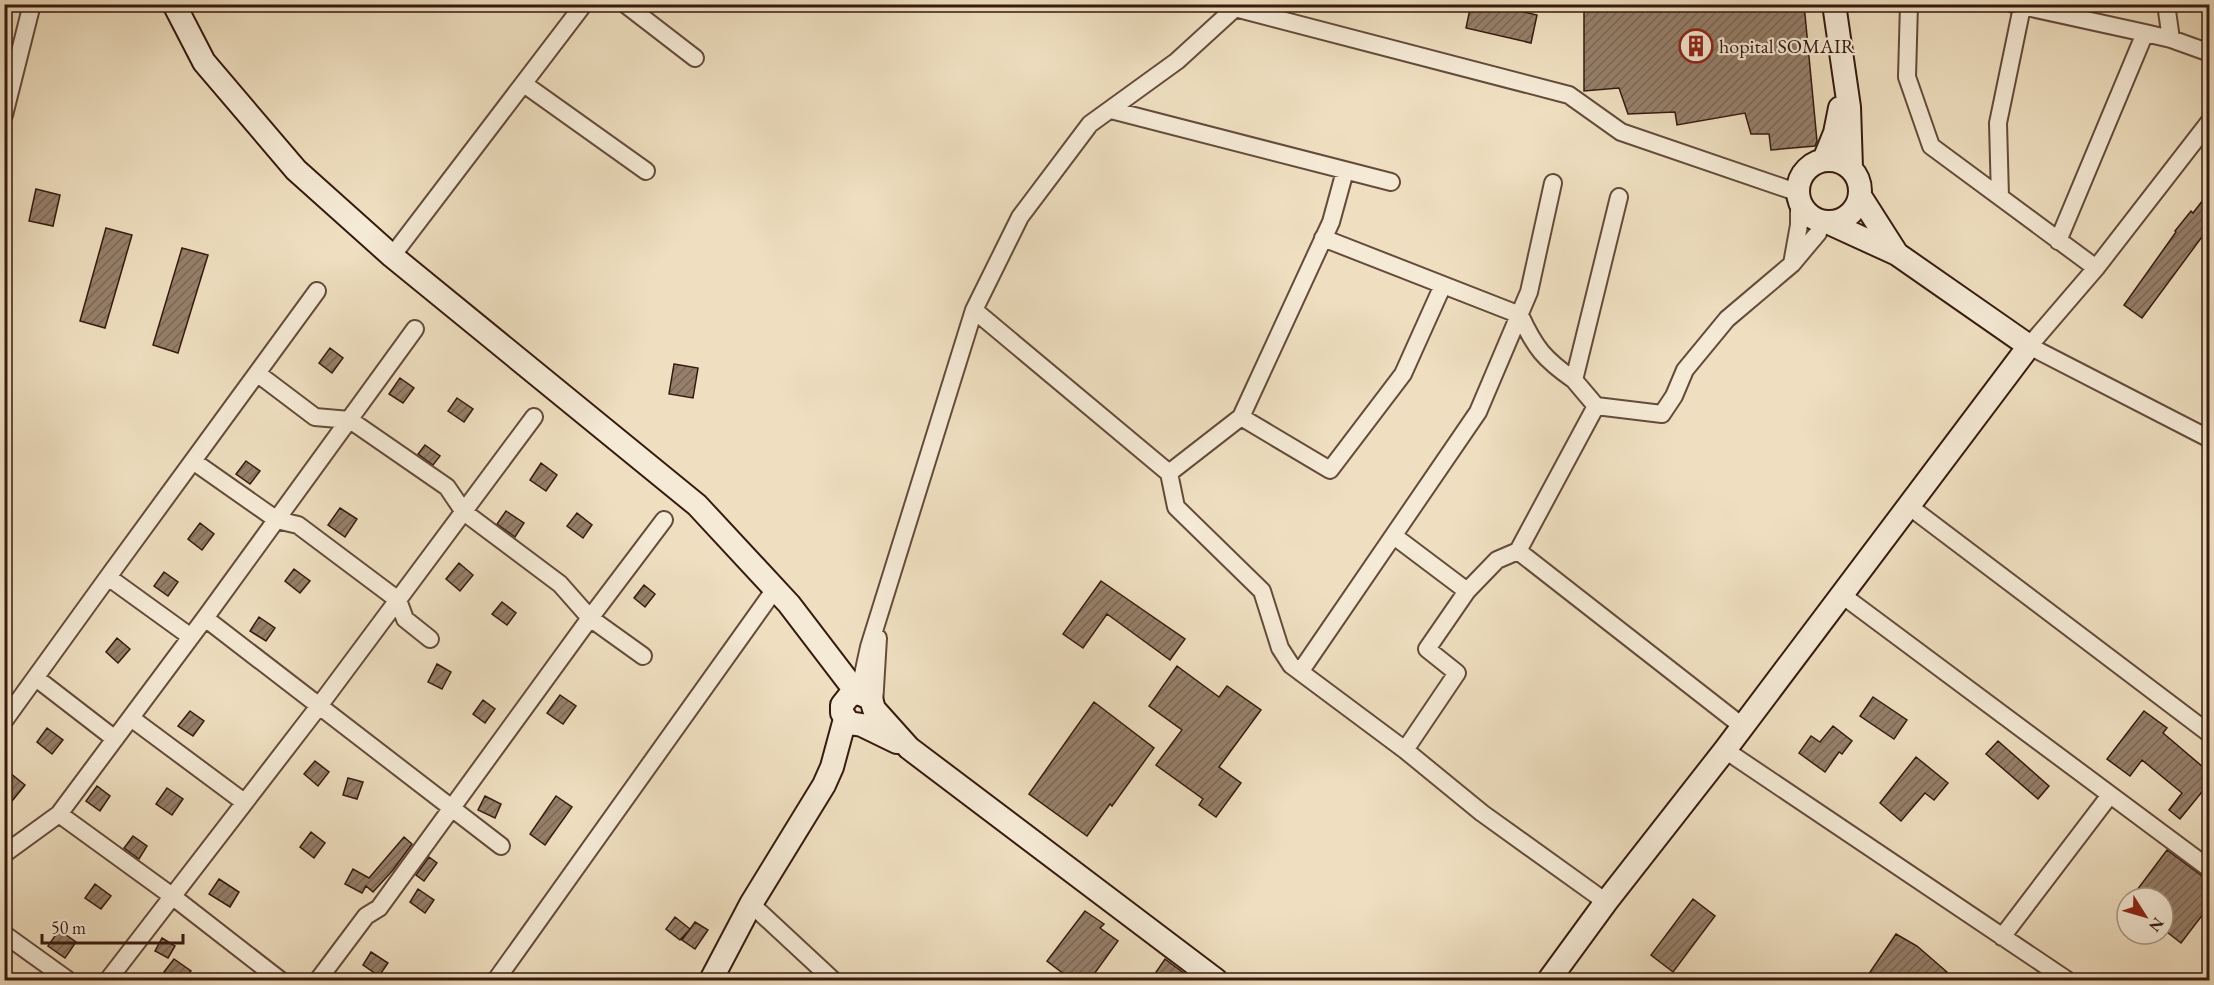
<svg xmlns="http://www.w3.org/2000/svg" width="2214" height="985" font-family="'EB Garamond',serif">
<defs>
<pattern id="building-hatch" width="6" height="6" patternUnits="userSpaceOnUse" patternTransform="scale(1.5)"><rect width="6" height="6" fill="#96806b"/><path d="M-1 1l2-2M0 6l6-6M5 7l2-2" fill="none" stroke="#7b6856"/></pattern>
</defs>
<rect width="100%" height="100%" fill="#efdfc0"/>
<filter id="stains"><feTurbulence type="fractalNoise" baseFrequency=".00333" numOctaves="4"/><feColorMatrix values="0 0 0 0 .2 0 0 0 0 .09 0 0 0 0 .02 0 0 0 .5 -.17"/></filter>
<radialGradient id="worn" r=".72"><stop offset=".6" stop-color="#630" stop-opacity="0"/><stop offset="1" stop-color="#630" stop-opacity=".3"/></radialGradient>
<path fill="url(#building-hatch)" stroke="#361a0f" stroke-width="1.5" d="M 1471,4 L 1490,4 L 1537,15 L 1531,43 L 1466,28 Z
M 1584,4 L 1804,4 L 1817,141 L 1815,146 L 1771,150 L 1769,134 L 1751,134 L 1745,113 L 1677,125 L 1675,112 L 1628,114 L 1619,88 L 1584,91 Z
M 36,189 L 60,195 L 53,226 L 29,221 Z
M 2210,191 L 2210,226 L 2142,318 L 2124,305 L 2176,232 L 2175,231 L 2191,211 L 2193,213 Z
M 106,228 L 132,235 L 105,328 L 80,321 Z
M 182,248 L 208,255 L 178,353 L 153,345 Z
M 330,348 L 343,358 L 332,373 L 319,363 Z
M 674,364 L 698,368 L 693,398 L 669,394 Z
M 400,378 L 414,388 L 403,403 L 389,394 Z
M 457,398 L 473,409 L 464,422 L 448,411 Z
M 425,445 L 440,456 L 433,465 L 418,454 Z
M 246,461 L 260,471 L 250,484 L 236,474 Z
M 541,463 L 557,475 L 546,491 L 530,480 Z
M 340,508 L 357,519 L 345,537 L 328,525 Z
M 506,511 L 524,523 L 515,537 L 497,524 Z
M 577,513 L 592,525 L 583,538 L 567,526 Z
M 200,523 L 214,534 L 202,550 L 188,539 Z
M 459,563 L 473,575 L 460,591 L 446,579 Z
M 294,569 L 310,581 L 300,593 L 285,581 Z
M 164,572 L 178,582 L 168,596 L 154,586 Z
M 1101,581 L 1185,639 L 1170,660 L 1107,614 L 1083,648 L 1063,634 Z
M 644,585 L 655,594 L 645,607 L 634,598 Z
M 502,602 L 516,613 L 507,625 L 492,614 Z
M 259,617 L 275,628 L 266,641 L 250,631 Z
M 117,638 L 130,649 L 118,663 L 106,652 Z
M 437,664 L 451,672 L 442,689 L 428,682 Z
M 1177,666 L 1219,697 L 1227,686 L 1261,710 L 1219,767 L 1241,783 L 1216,817 L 1199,805 L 1203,799 L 1156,765 L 1182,730 L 1149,706 Z
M 560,695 L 576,706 L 563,724 L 547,713 Z
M 1873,697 L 1907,720 L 1894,739 L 1860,716 Z
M 483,700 L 495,709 L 485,723 L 473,714 Z
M 1094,702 L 1154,748 L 1112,806 L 1110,804 L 1087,836 L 1029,794 Z
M 190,711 L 204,721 L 193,736 L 178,726 Z
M 2144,711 L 2167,728 L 2163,733 L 2210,773 L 2210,782 L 2180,819 L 2169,810 L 2182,793 L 2142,760 L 2130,776 L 2107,759 Z
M 1833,726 L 1852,741 L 1842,754 L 1839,752 L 1825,772 L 1799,753 L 1811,736 L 1820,742 Z
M 47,728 L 63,740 L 52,754 L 37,742 Z
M 1998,741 L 2049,786 L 2038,799 L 1986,754 Z
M 1916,757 L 1948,783 L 1934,800 L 1925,793 L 1901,821 L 1880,803 Z
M 315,761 L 329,772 L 318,786 L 304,774 Z
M 10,773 L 25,785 L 4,811 L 4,781 Z
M 348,778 L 363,782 L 357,799 L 343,795 Z
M 97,786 L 110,796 L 100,811 L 86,801 Z
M 167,788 L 183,799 L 172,815 L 156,804 Z
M 485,796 L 501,804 L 495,818 L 478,810 Z
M 556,796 L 572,807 L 545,845 L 530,834 Z
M 311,832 L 325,843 L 314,858 L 300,847 Z
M 133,836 L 147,846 L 139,859 L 124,848 Z
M 404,837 L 412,844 L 393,870 L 373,892 L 366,886 L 362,893 L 345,884 L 353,869 L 369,878 Z
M 2167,850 L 2210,882 L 2210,905 L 2181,943 L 2163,929 L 2163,898 L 2131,898 Z
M 429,857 L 437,863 L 424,881 L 416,875 Z
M 219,879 L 239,892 L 230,907 L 209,894 Z
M 95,884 L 111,896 L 101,909 L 85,898 Z
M 418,889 L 434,900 L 425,913 L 410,902 Z
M 1693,899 L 1715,916 L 1673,972 L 1651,955 Z
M 1085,911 L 1104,924 L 1100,928 L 1118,941 L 1089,981 L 1073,981 L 1047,961 Z
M 675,917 L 690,929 L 680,940 L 666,929 Z
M 695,922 L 708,930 L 695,949 L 682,940 Z
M 59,930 L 76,942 L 65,958 L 48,946 Z
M 1896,934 L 1917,946 L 1947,972 L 1940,981 L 1864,981 Z
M 162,938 L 175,946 L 168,958 L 155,951 Z
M 371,952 L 388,963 L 379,976 L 363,965 Z
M 174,959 L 191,971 L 183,981 L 175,981 L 164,972 Z
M 1165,959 L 1193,980 L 1194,981 L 1150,981 Z"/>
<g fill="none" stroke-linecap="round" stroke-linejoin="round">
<g stroke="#644b3b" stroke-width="20">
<path id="street" d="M 625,4 L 695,58
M 1909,4 L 1907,77 L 1931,146 L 2096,268
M 2013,4 L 2145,33 L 2171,39 L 2210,53
M 2166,4 L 2171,39
M 1235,8 L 1569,95 L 1621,132 L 1799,193 L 1799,225 L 1792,264
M 524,84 L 646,171
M 1111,110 L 1391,182
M 4,115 L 32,4
M 2210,121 L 2096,268 L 2029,346 L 2210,439
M 1619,197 L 1574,380 L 1596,406 L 1518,551 L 1742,726
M 2000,197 L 1998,123 L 2022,7
M 1323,238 L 1520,315 C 1535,348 1544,359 1574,380
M 2058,241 L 2145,33
M 392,256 L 584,4
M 974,310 L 1169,473 L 1176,507 L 1262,591 L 1280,648 L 1291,665 L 1405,750 L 1482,813 L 1606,902
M 258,374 L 315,417 L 350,420 L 447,487 L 464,512 L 560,584 L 590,618 L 643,656
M 1596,406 L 1662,414 L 1674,396 L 1685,370 L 1727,319 L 1792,264 L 1818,233 L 1821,221
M 1241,417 L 1330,470 L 1403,374 L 1443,285
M 193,461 L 277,520 L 298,525 L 398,600 L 405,619 L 430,639
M 1169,473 L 1241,417 L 1331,222 L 1345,171
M 1910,507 L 2210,734
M 1394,536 L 1467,591
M 108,577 L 191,637
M 1842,595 L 2210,869
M 205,618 L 501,846
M 1300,672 L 1478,412 L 1529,292 L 1553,183
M 36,678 L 115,739
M 859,693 L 869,647 L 974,310 L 1020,217 L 1090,124 L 1177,61 L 1235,8 L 1236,4
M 874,705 L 878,638
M 131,718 L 244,802
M 4,721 L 108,577 L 317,291
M 1405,750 L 1457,673 L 1427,649 L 1467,591 L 1497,560 L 1518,551
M 1725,750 L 2067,980
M 59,814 L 172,896 L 280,980
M 4,854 L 59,814 L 205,618 L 415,329
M 751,904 L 833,980
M 4,934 L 68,980
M 2002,937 L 2110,795
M 108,980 L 319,706 L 534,417
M 318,980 L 366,916 L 379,908 L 590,618 L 664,520
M 496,980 L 775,589"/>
</g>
<g stroke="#361a0f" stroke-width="26">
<path id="secondary" d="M 174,4 L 204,62 L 296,170 L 392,256 L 697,505 L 789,604 L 857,693
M 1834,4 L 1849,107 L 1851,168
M 1824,160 L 1835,133 L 1840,108
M1798 191a31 31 0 1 1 62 0a31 31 0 1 1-62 0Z
M 1860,196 L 1897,254
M 842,705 L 850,695 L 859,693 L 871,699 L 874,709 L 909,748 L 1216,980
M 842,706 L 842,713 L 849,723 L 862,725 L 897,742
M 711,980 L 751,904 L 824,785 L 832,767 L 845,719
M 1549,980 L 1606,902 L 1725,750 L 2029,346 L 1897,254 L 1827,222"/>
</g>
<use href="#street" stroke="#f5ead6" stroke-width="16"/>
<use href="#secondary" stroke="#f5ead6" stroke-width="22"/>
</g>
<defs>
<g id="building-ring" transform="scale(1.725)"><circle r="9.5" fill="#f5ead6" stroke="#8f2418" stroke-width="1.5"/><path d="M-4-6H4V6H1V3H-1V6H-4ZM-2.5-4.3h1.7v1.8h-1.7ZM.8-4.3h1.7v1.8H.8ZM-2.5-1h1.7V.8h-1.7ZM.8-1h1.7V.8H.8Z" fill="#8f2418"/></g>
</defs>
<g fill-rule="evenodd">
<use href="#building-ring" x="1696" y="46"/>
</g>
<g text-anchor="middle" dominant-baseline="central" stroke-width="4.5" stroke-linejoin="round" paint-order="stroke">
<g font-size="20" fill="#361a0f" stroke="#f5ead6" text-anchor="start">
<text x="1719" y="46">hopital SOMAIR</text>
</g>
</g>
<rect width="2214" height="985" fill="none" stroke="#efdfc0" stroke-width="24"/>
<rect x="6" y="6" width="2202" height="973" fill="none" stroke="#361a0f" stroke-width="3"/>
<rect x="12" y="12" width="2190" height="961" fill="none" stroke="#361a0f" stroke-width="1.5"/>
<g transform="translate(2145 916) rotate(127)"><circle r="28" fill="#f5ead6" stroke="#a99786" stroke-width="1.5"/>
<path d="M0-4.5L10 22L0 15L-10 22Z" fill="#8f2418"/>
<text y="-9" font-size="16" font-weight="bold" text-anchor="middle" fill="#361a0f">N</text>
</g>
<path d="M42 934v9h141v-9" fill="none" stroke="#361a0f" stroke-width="3"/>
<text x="51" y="934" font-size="18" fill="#361a0f" stroke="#f5ead6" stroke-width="4.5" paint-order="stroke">50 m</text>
<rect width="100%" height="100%" filter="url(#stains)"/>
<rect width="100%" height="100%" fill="url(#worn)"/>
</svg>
